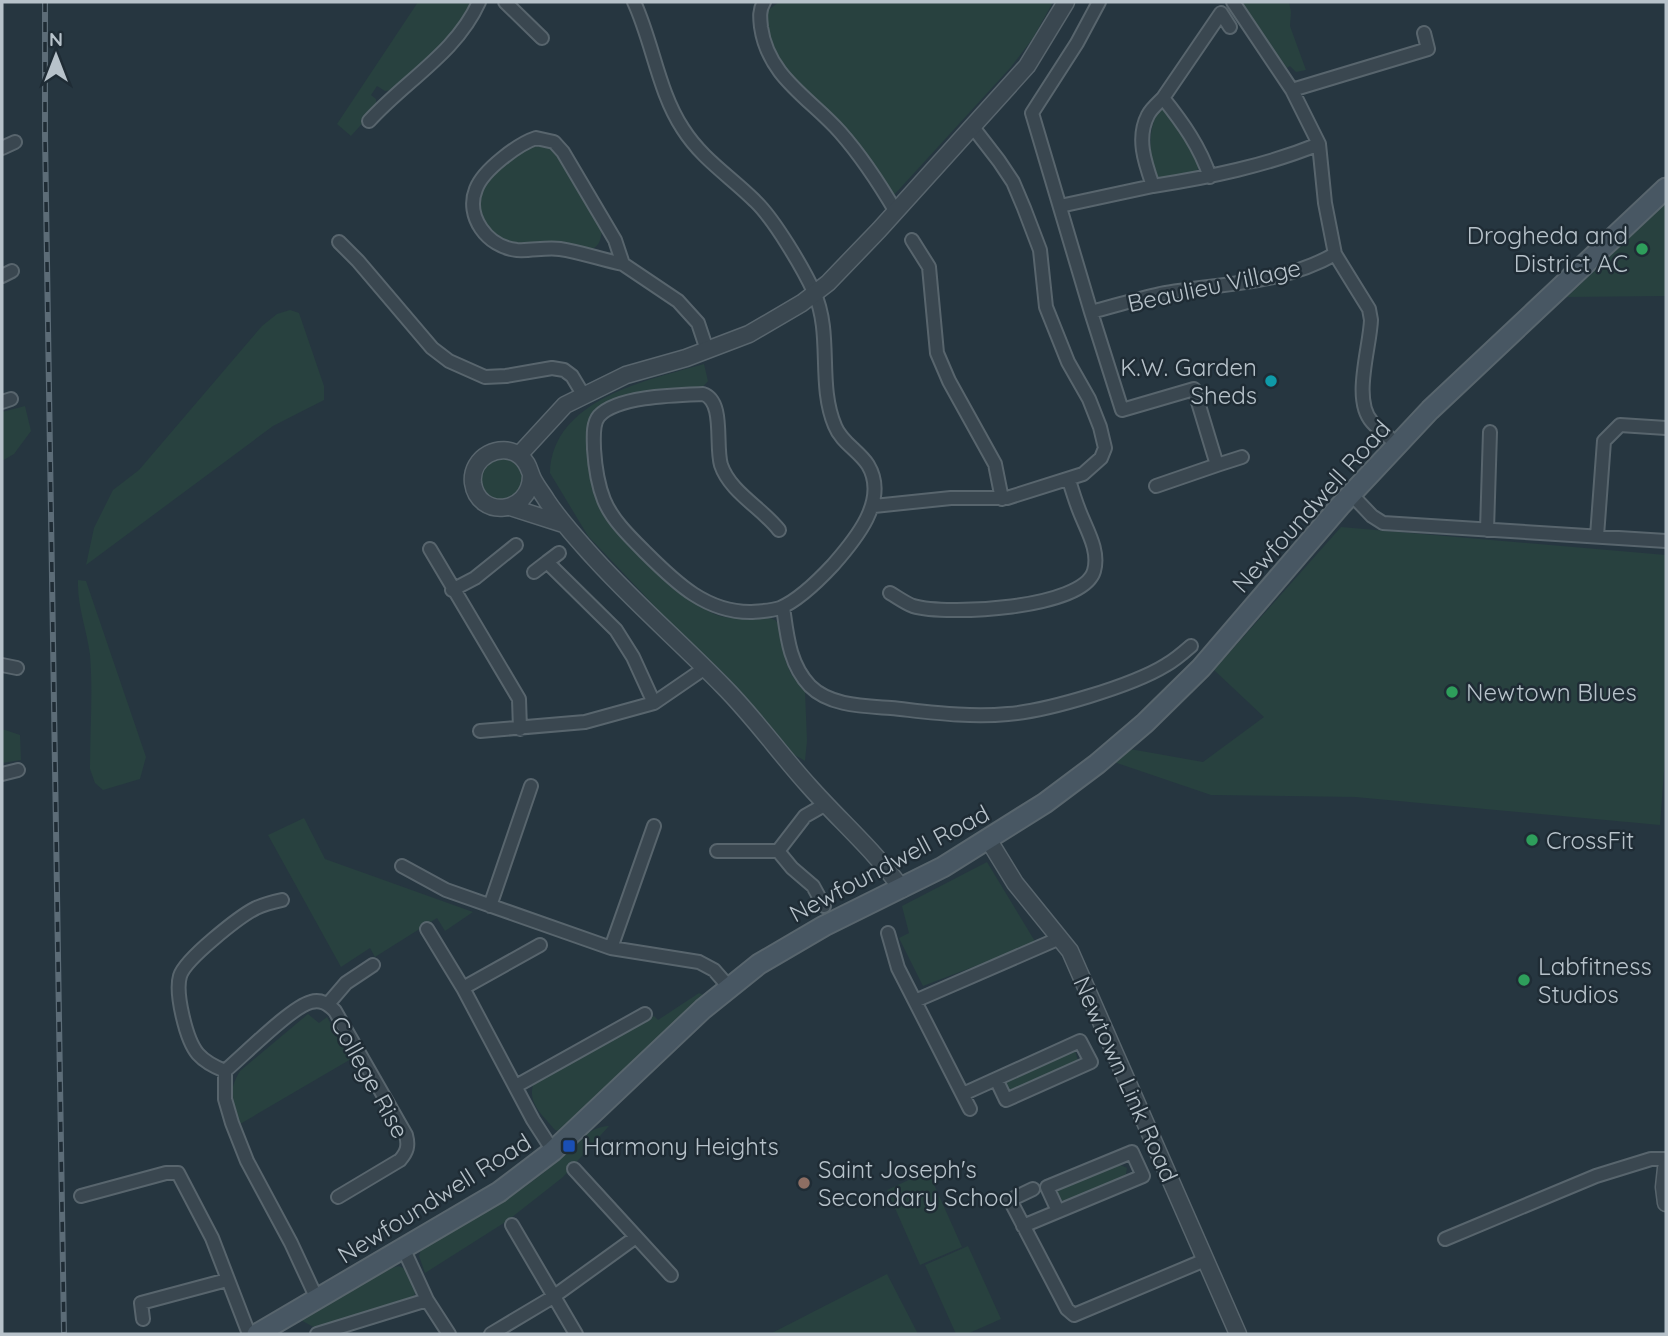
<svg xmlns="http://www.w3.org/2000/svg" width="1668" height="1336" font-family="Quicksand,sans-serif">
<rect width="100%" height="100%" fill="#263640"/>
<path fill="#28413f" d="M 418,2 L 473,2 L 450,41 L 392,90 L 385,91 L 377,86 L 371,95 L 376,99 L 376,108 L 351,136 L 337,124 Z
M 779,2 L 1053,2 L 1033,38 L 1011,67 L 894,195 L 887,192 L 773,59 L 764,19 L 767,11 Z
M 1240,2 L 1289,2 L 1291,12 L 1290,26 L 1306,70 L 1296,72 L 1290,66 L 1287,68 Z
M 1160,105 L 1173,120 L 1200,162 L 1196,174 L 1156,179 C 1149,149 1147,134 1160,105 Z
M 535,145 L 543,145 L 559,154 L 602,229 C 601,241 599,248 586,251 L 506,243 L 490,232 L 476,205 C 486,179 509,156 535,145 Z
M 1666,203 L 1666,296 L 1567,297 Z
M 290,310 L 299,313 L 324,386 L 324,400 L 273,426 L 86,565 L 94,528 L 113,490 L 139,470 L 262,326 L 277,314 Z
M 704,364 L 708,381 L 700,390 L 609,402 C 605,405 599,407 596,411 C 582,429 587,480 597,500 C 612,530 688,607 720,616 C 735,620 753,617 768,617 L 775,620 L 781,626 L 786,662 L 791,674 L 805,691 L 807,741 L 805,761 C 795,754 782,752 779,737 L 588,536 L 550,473 C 552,399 648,380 704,364 Z
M 25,406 L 31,431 L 14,454 L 2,461 L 2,412 Z
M 495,456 L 518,461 L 526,483 L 510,501 L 492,500 L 483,492 L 479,480 L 481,468 Z
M 1341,527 L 1666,555 L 1666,745 L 1660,825 L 1355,797 L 1211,795 L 1111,761 L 1130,749 L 1203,762 L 1264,717 L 1214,670 Z
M 78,580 L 86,581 L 146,757 L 140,779 L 103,790 L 95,783 L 90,769 C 90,731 93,692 90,655 C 87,630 77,606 78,580 Z
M 2,729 L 20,735 L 21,760 L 2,763 Z
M 304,818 L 325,859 L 473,912 L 445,931 L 437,918 L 375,957 L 370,948 L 341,967 L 268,835 Z
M 987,862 L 1036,943 L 923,986 L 899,938 L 909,933 L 902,906 Z
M 699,993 L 705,996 L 562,1132 L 555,1130 C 543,1115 526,1103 534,1082 L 654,1016 L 658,1020 Z
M 308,1014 L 319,1023 L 327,1017 L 351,1059 L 240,1124 C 232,1102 227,1093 240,1071 Z
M 1075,1050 L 1078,1061 L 1073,1065 L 1012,1092 L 1006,1091 L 1003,1085 L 1005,1079 L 1069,1051 Z
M 609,1126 L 563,1177 L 507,1221 L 425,1273 L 419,1256 L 421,1250 C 466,1224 523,1193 561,1158 C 576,1144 588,1127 609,1126 Z
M 1116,1163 L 1127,1168 L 1126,1174 L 1120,1178 L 1064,1201 L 1060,1200 L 1056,1193 L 1058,1188 Z
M 928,1171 L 962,1247 L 920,1265 L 887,1190 Z
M 968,1246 L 1001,1319 L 967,1334 L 956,1334 L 925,1265 Z
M 399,1266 L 405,1269 L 416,1289 L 413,1300 L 315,1328 L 301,1320 L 391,1268 Z
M 887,1274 L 918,1334 L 770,1334 Z"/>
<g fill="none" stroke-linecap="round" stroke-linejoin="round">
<g stroke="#58656d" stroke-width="16">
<path id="minor" d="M 505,2 L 542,38
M 634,2 C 653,43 658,91 683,129 C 702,159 731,177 755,201 C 774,219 803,268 814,292 C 833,334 817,384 835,426 C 841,442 859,451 868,465 C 889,500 855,540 833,565 C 819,580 799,600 780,608 C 771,611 762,611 752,612 C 707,613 676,583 646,553 C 631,538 612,520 604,500 C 598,485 595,465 594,449 C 594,440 592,424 599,416 C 617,396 676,395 703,394 C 725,401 715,445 721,465 C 730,492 762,508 779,530
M 764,2 C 759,10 760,18 761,27 C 768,77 810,98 840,132 C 862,157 879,183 896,212
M 1233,2 L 1292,90 L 1319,144 L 1325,203 L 1335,254 L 1369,309 L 1371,320 C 1370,348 1352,400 1372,422 C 1379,430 1389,437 1397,444
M 1292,90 L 1428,49 L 1424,33
M 1163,98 L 1221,13 L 1230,27
M 369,121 C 406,80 456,53 479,2
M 536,138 L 554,142 L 563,152 L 615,240 L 623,264 C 602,260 581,252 560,249 C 546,247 531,251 517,250 C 487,247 465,216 476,189 C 483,170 518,144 536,138 Z
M 2,148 L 15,142
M 1210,177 C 1200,147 1183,123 1163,98 C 1158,103 1151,109 1148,115 C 1136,138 1145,163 1153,186 C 1210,177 1265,166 1319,144
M 1060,206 L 1153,186
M 912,240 L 929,267 L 937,353 L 949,381 L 995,464 L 1002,499
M 339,242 L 358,261 L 432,348 L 449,361 L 485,377 L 506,376 L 552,368 L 564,370 L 572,376 L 584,396
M 623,264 L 678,301 L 698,323 L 707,350
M 2,276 L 12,271
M 1091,312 L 1032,113 L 1077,43 L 1099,2
M 2,402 L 11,399
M 1217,465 L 1242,457
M 1156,486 L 1217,465 L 1194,389 L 1122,410 L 1091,312 C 1114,306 1137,299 1160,294 C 1219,283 1281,285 1335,254
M 1351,494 L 1372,516 L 1383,523 L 1666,541
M 874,506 L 951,498 L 1007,498 L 1083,474 L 1101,458 L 1105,448 L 1100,427 L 1089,399 L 1068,362 L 1046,307 L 1040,250 L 1024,208 L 1013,182 L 999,161 L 972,126
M 1487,530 L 1490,432
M 1597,536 L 1604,441 L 1620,425 L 1666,428
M 430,549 L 519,699 L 520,729
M 547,562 L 559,553
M 534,572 L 547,562 L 616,630 L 633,657 L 654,703 L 705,668
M 452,590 L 475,578 L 516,545
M 890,593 C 897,597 905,603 913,606 C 946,616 1083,609 1094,571 C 1100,550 1086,529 1079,510 C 1075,500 1072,490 1069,480
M 783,607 C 787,635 789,664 810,686 C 830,706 864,706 891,708 C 929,712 969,718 1008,714 C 1047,711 1132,686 1166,665 C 1175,660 1183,653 1191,646
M 2,665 L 17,668
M 480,731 L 585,722 L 654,703
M 2,774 L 18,770
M 717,851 L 778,851
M 402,866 L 446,890 L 611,948 L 699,962 L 714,970 L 728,986
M 490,906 L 531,786
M 824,906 L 813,886 L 792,868 L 778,851 L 805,816 L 826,804
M 427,929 L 463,988 L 533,1120 L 553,1151
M 888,933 L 898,968 L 970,1109
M 611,948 L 654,826
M 463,988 L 540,945
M 915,1001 L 1060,938
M 328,1004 L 346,983 L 373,965
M 225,1071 C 243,1056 291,1007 311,1002 C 321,999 328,1004 335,1011 L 406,1135 C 409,1146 407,1152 400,1160 L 338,1197
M 225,1071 L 225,1099 L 232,1123 L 247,1161 L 291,1243 L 317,1299
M 225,1071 C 215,1067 205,1062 198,1054 C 186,1040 175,993 180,976 C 185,959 240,916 256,908 C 265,904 273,902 282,900
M 516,1086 L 645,1014
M 963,1094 L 1080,1041 L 1091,1062 L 1006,1100 L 996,1079
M 574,1169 L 671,1275
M 1033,1189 L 1010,1200 L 1067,1309 L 1074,1315 L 1205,1260
M 81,1196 L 166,1173 L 178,1173 L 212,1238 L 249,1334
M 512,1225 L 576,1334
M 1023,1226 L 1143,1176 L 1132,1152 L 1047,1187 L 1058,1211
M 1445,1239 L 1596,1176 L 1651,1159 L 1666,1159
M 404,1250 L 427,1300 L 449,1334
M 143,1319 L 141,1303 L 227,1280
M 317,1334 L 427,1300
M 491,1334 L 553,1297 L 636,1237"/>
</g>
<g stroke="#58656d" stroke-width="19">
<path id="tertiary" d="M 519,455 L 565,405 L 626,375 L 686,358 L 749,334 L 802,303 L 828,283 L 879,230 L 1027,66 L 1066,2
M 531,476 C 530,515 478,519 473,483 C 470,457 501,441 520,456 C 529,463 529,471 533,479 C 537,487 543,494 547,501 C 561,522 578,540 595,559 C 635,603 681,643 723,686 C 754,717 780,754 809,786 C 840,821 875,851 902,889
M 510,507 L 563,524
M 988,839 L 1015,883 L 1070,951 L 1238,1334
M 1666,1168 L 1664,1187 L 1666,1203"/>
</g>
<g stroke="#58656d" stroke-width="23">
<path id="secondary" d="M 257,1334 L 499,1192 L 553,1151 L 703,1009 L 759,964 L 824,926 L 943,867 L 1045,803 L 1097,764 L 1145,723 L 1201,668 L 1340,506 L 1430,410 L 1666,188"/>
</g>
<use href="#minor" stroke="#3a4750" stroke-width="12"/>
<use href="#tertiary" stroke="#3a4750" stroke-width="16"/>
<use href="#secondary" stroke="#485763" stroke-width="19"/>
<g stroke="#5c6c77" stroke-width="6">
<path id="rail" d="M 45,2 L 45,136 L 64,1334"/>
</g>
<use href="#rail" stroke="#1f2c35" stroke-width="3.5" stroke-dasharray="10" stroke-linecap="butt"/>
</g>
<g fill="#2e9e5b" stroke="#1f2c35" stroke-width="2.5">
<circle cx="1642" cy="249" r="7"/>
<circle cx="1452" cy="692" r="7"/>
<circle cx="1532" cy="840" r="7"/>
<circle cx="1524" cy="980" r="7"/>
</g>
<circle fill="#0f9aa8" stroke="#1f2c35" stroke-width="2.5" cx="1271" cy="381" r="7"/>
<rect fill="#1a4fb4" stroke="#1f2c35" stroke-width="2.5" x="562" y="1139" width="14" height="14" rx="3.5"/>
<circle fill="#8d6e63" stroke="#1f2c35" stroke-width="2.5" cx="804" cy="1183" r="7"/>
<g text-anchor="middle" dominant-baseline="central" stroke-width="5" stroke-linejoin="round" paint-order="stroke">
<g font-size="24" fill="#b7c2ca" stroke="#1f2c35" text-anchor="start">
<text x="1628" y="235" text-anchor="end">Drogheda and<tspan x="1628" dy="28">District AC</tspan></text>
<text x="1257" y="367" text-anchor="end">K.W. Garden<tspan x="1257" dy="28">Sheds</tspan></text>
<text x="1466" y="692">Newtown Blues</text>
<text x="1546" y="840">CrossFit</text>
<text x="1538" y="966">Labfitness<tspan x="1538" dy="28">Studios</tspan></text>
<text x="583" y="1146">Harmony Heights</text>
<text x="818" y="1169">Saint Joseph's<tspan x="818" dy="28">Secondary School</tspan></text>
</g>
<g font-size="24" fill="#b7c2ca" stroke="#1f2c35">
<text transform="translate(1214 285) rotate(-12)">Beaulieu Village</text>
<text transform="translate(1311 506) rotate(-48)">Newfoundwell Road</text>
<text transform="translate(889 863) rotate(-28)">Newfoundwell Road</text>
<text transform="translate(370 1077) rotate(61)">College Rise</text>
<text transform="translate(1126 1079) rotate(66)">Newtown Link Road</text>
<text transform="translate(434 1198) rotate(-32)">Newfoundwell Road</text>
</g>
</g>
<rect width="1668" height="1336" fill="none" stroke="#b7c2ca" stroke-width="7"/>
<g transform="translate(56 56)" stroke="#1f2c35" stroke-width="5" paint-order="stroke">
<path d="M0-5L12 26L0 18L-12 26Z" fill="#b7c2ca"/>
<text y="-10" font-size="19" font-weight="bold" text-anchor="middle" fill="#b7c2ca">N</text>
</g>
</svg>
